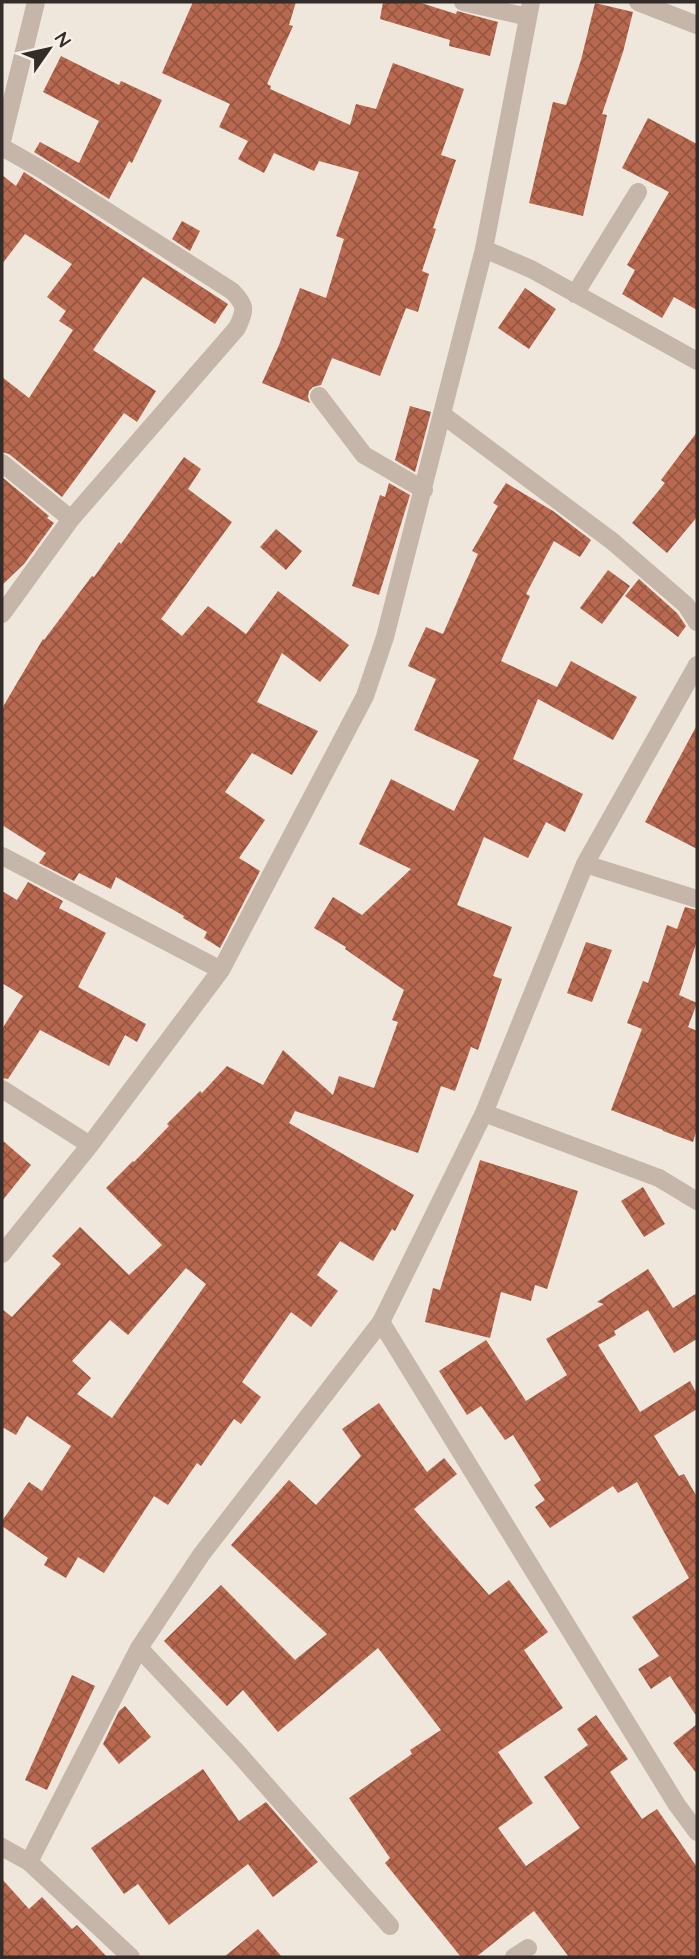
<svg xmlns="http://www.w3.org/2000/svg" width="699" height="1959" font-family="Quicksand,sans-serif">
<defs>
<pattern id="building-cross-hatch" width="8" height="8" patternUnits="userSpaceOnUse" patternTransform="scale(1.75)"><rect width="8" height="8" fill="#b86950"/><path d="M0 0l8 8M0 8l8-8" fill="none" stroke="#965742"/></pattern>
</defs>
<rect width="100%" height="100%" fill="#efe6dc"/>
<path fill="url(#building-cross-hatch)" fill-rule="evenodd" d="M 193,2 L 296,2 L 289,25 L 293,26 L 267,84 L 271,86 L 270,89 L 350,125 L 356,104 L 376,109 L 393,63 L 464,89 L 441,155 L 456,160 L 433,228 L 436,229 L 422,271 L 429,274 L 418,312 L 406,308 L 380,376 L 332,358 L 321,385 L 313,387 L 309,391 L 308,397 L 310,403 L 262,383 L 279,345 L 300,288 L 326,298 L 344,239 L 336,236 L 359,172 L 319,161 L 314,171 L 274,153 L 264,173 L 238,159 L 248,141 L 219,127 L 230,104 L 162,73 Z
M 383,2 L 418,2 L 456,14 L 457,11 L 498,22 L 490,56 L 449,46 L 450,40 L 380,19 Z
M 595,3 L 633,12 L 623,52 L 602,114 L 607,115 L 583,216 L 529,203 L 553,102 L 566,105 L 581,60 Z
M 61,56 L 119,85 L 121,81 L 162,100 L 132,163 L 129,161 L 109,199 L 34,152 L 40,142 L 79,163 L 99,121 L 43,92 Z
M 648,118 L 697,144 L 697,310 L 674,297 L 662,318 L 622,294 L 635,270 L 627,265 L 669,192 L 622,168 Z
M 24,172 L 228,304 L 215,324 L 143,277 L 93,350 L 156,391 L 137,422 L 124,413 L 62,497 L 9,454 L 2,452 L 2,377 L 29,398 L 73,330 L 59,321 L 66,311 L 47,297 L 72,264 L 25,234 L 2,264 L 2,175 L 16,186 Z
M 182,221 L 200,231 L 190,251 L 172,239 Z
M 525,288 L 556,309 L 529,349 L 498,328 Z
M 410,406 L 431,412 L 415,472 L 395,460 Z
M 697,432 L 697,517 L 667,553 L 632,523 L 665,483 L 661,480 Z
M 184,457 L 201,469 L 188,489 L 232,522 L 161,619 L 182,636 L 208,606 L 246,634 L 278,591 L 349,645 L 320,682 L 282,653 L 257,702 L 318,731 L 292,775 L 252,753 L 225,792 L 265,820 L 239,858 L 260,871 L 220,948 L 204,938 L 207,932 L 183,918 L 184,916 L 116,877 L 111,889 L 79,873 L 74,881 L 39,863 L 46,853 L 2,825 L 2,710 L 4,705 L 43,639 L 44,640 L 92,576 L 94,577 L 119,542 L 121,544 Z
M 2,477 L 49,516 L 47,518 L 54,523 L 24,564 L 2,585 Z
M 389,483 L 410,495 L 379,595 L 352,586 L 380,495 L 385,497 Z
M 506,483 L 553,511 L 591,540 L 580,557 L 554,541 L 526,594 L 530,596 L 501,661 L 557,687 L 571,661 L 637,697 L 613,740 L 538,699 L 513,759 L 583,794 L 565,832 L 546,822 L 528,858 L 484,837 L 457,905 L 512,927 L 493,976 L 502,979 L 478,1050 L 471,1047 L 455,1091 L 441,1086 L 418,1153 L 295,1111 L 289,1123 L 414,1195 L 395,1231 L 392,1229 L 373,1261 L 340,1241 L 317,1275 L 338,1291 L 311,1327 L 291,1312 L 242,1382 L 261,1397 L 241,1424 L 234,1419 L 201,1466 L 197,1463 L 168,1505 L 154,1496 L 104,1573 L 78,1557 L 66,1578 L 44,1565 L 48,1558 L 2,1526 L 2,1521 L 29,1482 L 42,1491 L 71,1446 L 27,1416 L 16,1435 L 2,1427 L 2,1309 L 12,1317 L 61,1264 L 52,1256 L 80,1227 L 129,1275 L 162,1245 L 106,1188 L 133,1161 L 134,1162 L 169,1126 L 167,1124 L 200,1091 L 202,1093 L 227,1066 L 263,1085 L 283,1050 L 333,1095 L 339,1076 L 374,1088 L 398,1022 L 392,1020 L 404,990 L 345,949 L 346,947 L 314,928 L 333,897 L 362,915 L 411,869 L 359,844 L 391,779 L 454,811 L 479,760 L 414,730 L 436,679 L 408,666 L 426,627 L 443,634 L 478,554 L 472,551 L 498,506 L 493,503 ZM 186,1268 L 206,1284 L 112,1418 L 77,1394 L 91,1378 L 72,1361 L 110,1320 L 128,1335 Z
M 276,529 L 302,551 L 286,570 L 260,547 Z
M 608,570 L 630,586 L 602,624 L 580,608 Z
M 639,579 L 677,613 L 686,626 L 678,637 L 625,596 Z
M 697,725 L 697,849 L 645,822 Z
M 28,882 L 63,901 L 59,908 L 106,933 L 78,987 L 146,1024 L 137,1042 L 125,1035 L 109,1066 L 40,1030 L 8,1079 L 2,1078 L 2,1029 L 23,996 L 2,983 L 2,891 L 17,900 Z
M 685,907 L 697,910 L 697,941 L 679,995 L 697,1003 L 688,1027 L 697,1031 L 697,1129 L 693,1142 L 663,1131 L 663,1130 L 611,1110 L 642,1029 L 627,1023 L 643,981 L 648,983 L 667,925 L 677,929 Z
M 586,942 L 612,950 L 592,1002 L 567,993 Z
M 2,1140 L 31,1165 L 2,1201 Z
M 480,1160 L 578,1191 L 547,1289 L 535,1285 L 531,1301 L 501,1292 L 490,1338 L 425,1322 L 433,1288 L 440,1290 Z
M 643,1187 L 665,1224 L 644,1237 L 621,1201 Z
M 648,1269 L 673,1308 L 697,1293 L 697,1339 L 674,1353 L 648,1310 L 614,1331 L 616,1335 L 598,1345 L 640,1412 L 690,1381 L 697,1394 L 697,1409 L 654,1436 L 679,1476 L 684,1474 L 697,1497 L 697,1717 L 670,1676 L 651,1689 L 638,1669 L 659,1656 L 632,1617 L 689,1578 L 637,1482 L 618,1493 L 613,1486 L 550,1528 L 535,1507 L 545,1500 L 534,1485 L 541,1480 L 513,1435 L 505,1440 L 481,1406 L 467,1415 L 439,1371 L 486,1340 L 526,1401 L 567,1375 L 546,1339 L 604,1304 L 597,1302 Z
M 379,1403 L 427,1472 L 444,1458 L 457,1474 L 414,1509 L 489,1595 L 509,1580 L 548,1632 L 524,1650 L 563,1708 L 498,1752 L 533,1803 L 498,1828 L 526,1866 L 580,1828 L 544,1777 L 588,1745 L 577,1729 L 596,1715 L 628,1759 L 610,1772 L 642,1819 L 657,1809 L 697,1867 L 697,1957 L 569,1957 L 534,1911 L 476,1957 L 461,1957 L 385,1863 L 390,1858 L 349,1798 L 412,1754 L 410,1750 L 441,1730 L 378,1648 L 278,1732 L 243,1690 L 227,1706 L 164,1641 L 221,1585 L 295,1660 L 327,1634 L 231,1545 L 289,1480 L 316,1505 L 361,1456 L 342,1429 Z
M 72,1675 L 95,1686 L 47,1790 L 25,1780 Z
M 125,1706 L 151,1737 L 119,1764 L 103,1744 L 119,1711 Z
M 697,1724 L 697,1774 L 673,1743 Z
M 203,1769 L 239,1821 L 266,1802 L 318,1862 L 273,1897 L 248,1864 L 169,1925 L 138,1884 L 124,1894 L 91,1848 Z
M 2,1879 L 29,1909 L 42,1897 L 72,1929 L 77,1925 L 107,1957 L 2,1957 Z
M 258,1929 L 282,1957 L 224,1957 Z"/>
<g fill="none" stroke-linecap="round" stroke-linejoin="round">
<path stroke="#c5b6a9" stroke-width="18" d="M 463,2 L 528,17
M 638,2 L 697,25
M 2,141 L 36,2
M 2,147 L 44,171 L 232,291 C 246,305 246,310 237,328 L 71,519 L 2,614
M 484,249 L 531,269 L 697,361
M 575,294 L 638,192
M 319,396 L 364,455 L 424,490
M 443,415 L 612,541 L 686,605 L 697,622
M 2,463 L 71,519
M 2,856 L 221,970
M 585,864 L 697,899
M 2,1089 L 90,1145
M 484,1113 L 659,1178 L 697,1201
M 2,1254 L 90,1145 L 221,970 L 365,696 L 385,637 L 484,249 L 531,2
M 381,1322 L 677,1805 L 697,1832
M 139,1648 L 237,1752 L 390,1926
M 2,1847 L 29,1862 L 131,1957
M 29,1862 L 139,1648 L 201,1555 L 381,1322 L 484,1113 L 585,864 L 697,665
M 514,1957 L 528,1948"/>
</g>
<rect width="699" height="1959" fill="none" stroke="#332c28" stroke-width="7"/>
<g transform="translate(49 49) rotate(56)" stroke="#f7f0e8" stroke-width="5" paint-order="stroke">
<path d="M0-5L12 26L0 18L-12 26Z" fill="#332c28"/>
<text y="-10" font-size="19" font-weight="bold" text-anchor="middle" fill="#332c28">N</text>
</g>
</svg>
